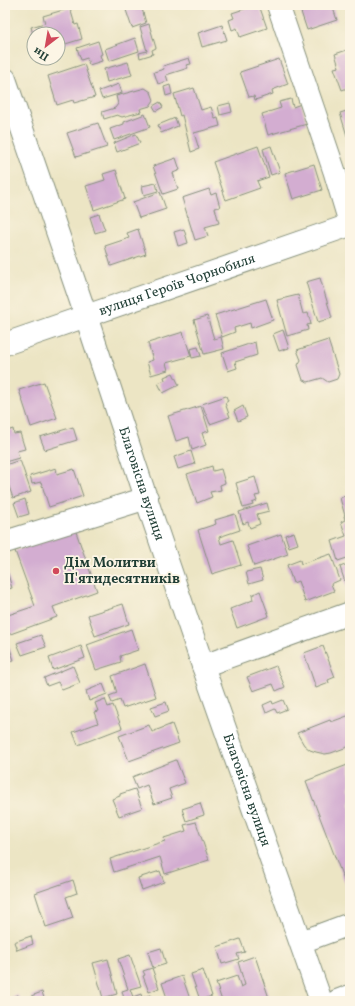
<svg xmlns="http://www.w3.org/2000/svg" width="355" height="1006" font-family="Vollkorn,serif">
<rect width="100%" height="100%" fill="#fcf5e5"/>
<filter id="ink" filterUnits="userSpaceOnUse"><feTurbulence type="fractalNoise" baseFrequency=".025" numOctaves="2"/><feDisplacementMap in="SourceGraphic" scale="8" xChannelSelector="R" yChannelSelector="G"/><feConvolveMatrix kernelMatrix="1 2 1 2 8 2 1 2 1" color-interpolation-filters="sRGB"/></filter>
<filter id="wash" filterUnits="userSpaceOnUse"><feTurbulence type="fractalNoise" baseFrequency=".012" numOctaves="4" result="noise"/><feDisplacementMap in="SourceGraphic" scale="16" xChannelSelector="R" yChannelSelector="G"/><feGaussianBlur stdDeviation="0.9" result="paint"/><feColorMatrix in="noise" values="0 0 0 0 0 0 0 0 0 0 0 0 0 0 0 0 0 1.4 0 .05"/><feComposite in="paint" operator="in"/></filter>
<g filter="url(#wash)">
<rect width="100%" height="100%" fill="#ece5c4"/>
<g id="blocks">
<path fill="#d3add1" d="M 141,5 L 146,23 L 132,28 L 126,10 Z
M 256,5 L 259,5 L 267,28 L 240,37 L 237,28 L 232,30 L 229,20 L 234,18 L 232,13 Z
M 300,5 L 332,5 L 337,20 L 307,30 L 299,6 Z
M 70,8 L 75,25 L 78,24 L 82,39 L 62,45 L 60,38 L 58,39 L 58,34 L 33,34 L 31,27 L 45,23 L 43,16 Z
M 149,24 L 156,48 L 152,50 L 153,54 L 140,58 L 139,53 L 147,51 L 140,27 Z
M 222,25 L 227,40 L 202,47 L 198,33 Z
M 135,38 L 139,51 L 109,61 L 105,49 Z
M 98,41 L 102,54 L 100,55 L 102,61 L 89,65 L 87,58 L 81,60 L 77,48 Z
M 350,49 L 350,87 L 342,90 L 334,68 L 339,67 L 335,54 Z
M 189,58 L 191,64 L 186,65 L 188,68 L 166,75 L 168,81 L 158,84 L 154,72 L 164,69 L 163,66 Z
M 279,59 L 288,84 L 272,90 L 273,94 L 255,100 L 254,96 L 249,97 L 240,72 Z
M 128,62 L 132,75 L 107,82 L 104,69 Z
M 84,64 L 95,97 L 74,103 L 73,100 L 57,105 L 48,76 Z
M 119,84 L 122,93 L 102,99 L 99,91 Z
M 170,85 L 172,94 L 166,96 L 164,87 Z
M 145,88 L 151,92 L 154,100 L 150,106 L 140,109 L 141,112 L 122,117 L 117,115 L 104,119 L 102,112 L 115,108 L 118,104 L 116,96 Z
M 194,88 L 201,110 L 211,107 L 215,119 L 218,118 L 220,126 L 194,133 L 199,149 L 191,152 L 182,115 L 180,116 L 174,94 Z
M 291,99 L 293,107 L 301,104 L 307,124 L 268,135 L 262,114 L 281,108 L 279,102 Z
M 160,102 L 163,107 L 156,111 L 153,106 Z
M 230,103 L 232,112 L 220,115 L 218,106 Z
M 350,110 L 350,139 L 348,139 L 340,113 Z
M 145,114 L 150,127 L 114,140 L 110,129 L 124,124 L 124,122 Z
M 175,118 L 178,126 L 161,133 L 158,125 Z
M 98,123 L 107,147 L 76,157 L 67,133 Z
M 136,134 L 140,143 L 117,152 L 114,143 Z
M 258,146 L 269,177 L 257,181 L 260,188 L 226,200 L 213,162 Z
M 271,146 L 280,172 L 271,175 L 263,149 Z
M 176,158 L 180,170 L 173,173 L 178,189 L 163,194 L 153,166 Z
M 314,164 L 322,190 L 293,199 L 285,173 Z
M 116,170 L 125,199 L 94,210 L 86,186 L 105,180 L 103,174 Z
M 156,183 L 158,191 L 144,195 L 142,186 Z
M 209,189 L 211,195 L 216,193 L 220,207 L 215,208 L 219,223 L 205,227 L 208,236 L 195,240 L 182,198 Z
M 160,192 L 166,209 L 139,218 L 133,202 Z
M 99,214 L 105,230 L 95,233 L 90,217 Z
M 138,229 L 146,254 L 111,266 L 105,246 L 129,238 L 127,233 Z
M 184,229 L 188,243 L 178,246 L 174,232 Z
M 320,278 L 332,318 L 318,322 L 306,282 Z
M 298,295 L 303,314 L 308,313 L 311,324 L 307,325 L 308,330 L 287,336 L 277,300 Z
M 266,299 L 273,320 L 251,328 L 250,323 L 234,328 L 235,332 L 222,337 L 215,315 Z
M 207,316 L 214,339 L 221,337 L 224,349 L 204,354 L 194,320 Z
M 283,330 L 289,348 L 279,351 L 273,334 Z
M 183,332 L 191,356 L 166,363 L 168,370 L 151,375 L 147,362 L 153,360 L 148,343 Z
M 328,340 L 339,374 L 337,379 L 328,382 L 322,378 L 308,382 L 303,380 L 298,365 L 301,360 L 297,350 Z
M 255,342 L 257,355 L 235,362 L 237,368 L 228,371 L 222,353 Z
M 198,347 L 201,356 L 192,358 L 190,349 Z
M 173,373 L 179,385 L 163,393 L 158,383 L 165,380 L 164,377 Z
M 44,382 L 57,418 L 31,427 L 19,390 Z
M 226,396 L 228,401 L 225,403 L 230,417 L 210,424 L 202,404 Z
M 201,406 L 209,431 L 202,433 L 206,445 L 192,450 L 189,437 L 176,441 L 168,416 Z
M 243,406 L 247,417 L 238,421 L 234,411 Z
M 5,427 L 7,431 L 13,429 L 14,434 L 20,433 L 25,449 L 17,451 L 19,458 L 5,462 Z
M 73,427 L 77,440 L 45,450 L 40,437 Z
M 191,451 L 195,464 L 178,469 L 174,457 Z
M 20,460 L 31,492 L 13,498 L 5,475 L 5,465 Z
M 212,466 L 213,471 L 221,469 L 225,483 L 220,485 L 221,490 L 210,492 L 212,497 L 197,503 L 187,474 Z
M 56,468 L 57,474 L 74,469 L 83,496 L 49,507 L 41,482 L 32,484 L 30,476 Z
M 255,477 L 260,495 L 255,496 L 257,501 L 252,503 L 253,505 L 243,508 L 236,483 Z
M 347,495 L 350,504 L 350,557 L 338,561 L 332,541 L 346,536 L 341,522 L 345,520 L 344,516 L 345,516 L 340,498 Z
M 25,499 L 29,514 L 19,517 L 14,503 Z
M 267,503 L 269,511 L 257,514 L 260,524 L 250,528 L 248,522 L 243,524 L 239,512 Z
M 235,514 L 240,530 L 219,537 L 221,544 L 233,540 L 241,565 L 212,574 L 198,530 L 216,524 L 215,520 Z
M 75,529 L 97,591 L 53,607 L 57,617 L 5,636 L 14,660 L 5,663 L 5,616 L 35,606 L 15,551 Z
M 294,532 L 298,544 L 289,547 L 285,535 Z
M 281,534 L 288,554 L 254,566 L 247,546 Z
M 331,554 L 340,580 L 331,584 L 334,591 L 305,602 L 298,581 L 293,583 L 287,565 L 300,560 L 301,564 Z
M 350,563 L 350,597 L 340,567 Z
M 5,564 L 12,588 L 5,590 Z
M 260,569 L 263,580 L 249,584 L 246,572 Z
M 260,591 L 269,616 L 237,628 L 230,609 L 253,600 L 252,595 Z
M 123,604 L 129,624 L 95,636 L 88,615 Z
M 131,629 L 138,650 L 120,656 L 121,662 L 96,670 L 87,645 Z
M 41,635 L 46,647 L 22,655 L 17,643 Z
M 81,646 L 85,658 L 53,670 L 49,658 Z
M 323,646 L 335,677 L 328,680 L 329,683 L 316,688 L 304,653 Z
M 145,664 L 156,697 L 123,708 L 120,700 L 112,703 L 109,696 L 117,693 L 112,676 Z
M 73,666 L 80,683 L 62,690 L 58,682 L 47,686 L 44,678 Z
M 276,666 L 285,687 L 276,691 L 273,684 L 253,691 L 247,677 Z
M 103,684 L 107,694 L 89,701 L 86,691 Z
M 105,699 L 108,707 L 113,705 L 122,728 L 78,745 L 73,732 L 98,723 L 94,712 L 98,711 L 95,703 Z
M 283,700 L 287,709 L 277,713 L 275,709 L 266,713 L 263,705 L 272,701 L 273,704 Z
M 166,702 L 169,711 L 155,716 L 151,707 Z
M 350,715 L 350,746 L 331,753 L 325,754 L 316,752 L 310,750 L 304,745 L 297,733 L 330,720 L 331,722 Z
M 172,724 L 179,743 L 129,761 L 119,736 L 149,725 L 152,732 Z
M 176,760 L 185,783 L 169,789 L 172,798 L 154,804 L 147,785 L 137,789 L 132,777 Z
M 350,764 L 350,896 L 306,781 Z
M 135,789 L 142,808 L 119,816 L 112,799 L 120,796 L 120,794 Z
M 200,803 L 204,815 L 186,821 L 182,809 Z
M 196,822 L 209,860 L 165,874 L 160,857 L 114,872 L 110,859 L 165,841 L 164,838 L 186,831 L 184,825 Z
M 160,871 L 164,882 L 142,890 L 138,878 Z
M 73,880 L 77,893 L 66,897 L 73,918 L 46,927 L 35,893 Z
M 31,936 L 33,944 L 17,950 L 14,942 Z
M 240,939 L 245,952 L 237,954 L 239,959 L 222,964 L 217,947 Z
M 161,948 L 166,964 L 153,968 L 148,952 Z
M 130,955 L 141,986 L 130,989 L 133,997 L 141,994 L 142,998 L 150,995 L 154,1001 L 119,1001 L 124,999 L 122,991 L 128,989 L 118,959 Z
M 255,956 L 269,998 L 259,1001 L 222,1001 L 216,983 L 237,976 L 241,987 L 245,985 L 238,962 Z
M 108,959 L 117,994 L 103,998 L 93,963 Z
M 152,968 L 159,988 L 149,992 L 143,976 L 145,975 L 143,971 Z
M 203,970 L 212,996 L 200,1000 L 191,974 Z
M 182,976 L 190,999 L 185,1001 L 168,1001 L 162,983 Z
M 42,992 L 45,1001 L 33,1001 L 31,996 Z
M 18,995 L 20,1001 L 5,1001 L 5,1000 Z"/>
</g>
</g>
<g filter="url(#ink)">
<use href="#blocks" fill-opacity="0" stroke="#86917c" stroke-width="1"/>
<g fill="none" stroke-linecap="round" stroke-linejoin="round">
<g stroke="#86917c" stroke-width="24">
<g id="minor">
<path d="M 278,5 L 335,173 L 350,223"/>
<path id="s1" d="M 5,344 L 350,225"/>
<path d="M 5,542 L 147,498"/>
<path d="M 203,666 L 350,613"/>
<path d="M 301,942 L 350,924"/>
</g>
</g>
<g stroke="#86917c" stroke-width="24">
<g id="major">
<path id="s2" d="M 5,79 L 86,316 L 154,522 L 203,666 L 321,1001"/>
<path d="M 337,1001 L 350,996"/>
</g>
</g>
<use href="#minor" stroke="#fff" stroke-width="22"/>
<use href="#major" stroke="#fff" stroke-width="22"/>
</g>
</g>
<circle fill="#d1495b" stroke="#fcf5e5" stroke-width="1.5" cx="56" cy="571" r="4"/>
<g text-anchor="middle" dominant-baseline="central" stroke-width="3.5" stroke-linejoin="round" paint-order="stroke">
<g font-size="14" fill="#1f3d34" stroke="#fcf5e5">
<text stroke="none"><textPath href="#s1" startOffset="182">вулиця Героїв Чорнобиля</textPath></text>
<text stroke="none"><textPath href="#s2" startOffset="427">Благовісна вулиця</textPath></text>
<text stroke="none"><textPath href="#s2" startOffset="751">Благовісна вулиця</textPath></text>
</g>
<g font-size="14" font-weight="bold" fill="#1f3d34" stroke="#fcf5e5" text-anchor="start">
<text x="64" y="563">Дім Молитви<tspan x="64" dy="16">П'ятидесятників</tspan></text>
</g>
</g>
<rect width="355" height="1006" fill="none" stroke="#fcf5e5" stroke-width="20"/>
<g transform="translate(46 46) rotate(211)"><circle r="19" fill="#fcf5e5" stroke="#a4ab9e"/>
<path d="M0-3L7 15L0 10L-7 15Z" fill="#d1495b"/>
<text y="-6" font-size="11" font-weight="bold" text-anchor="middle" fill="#1f3d34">Пн</text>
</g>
</svg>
